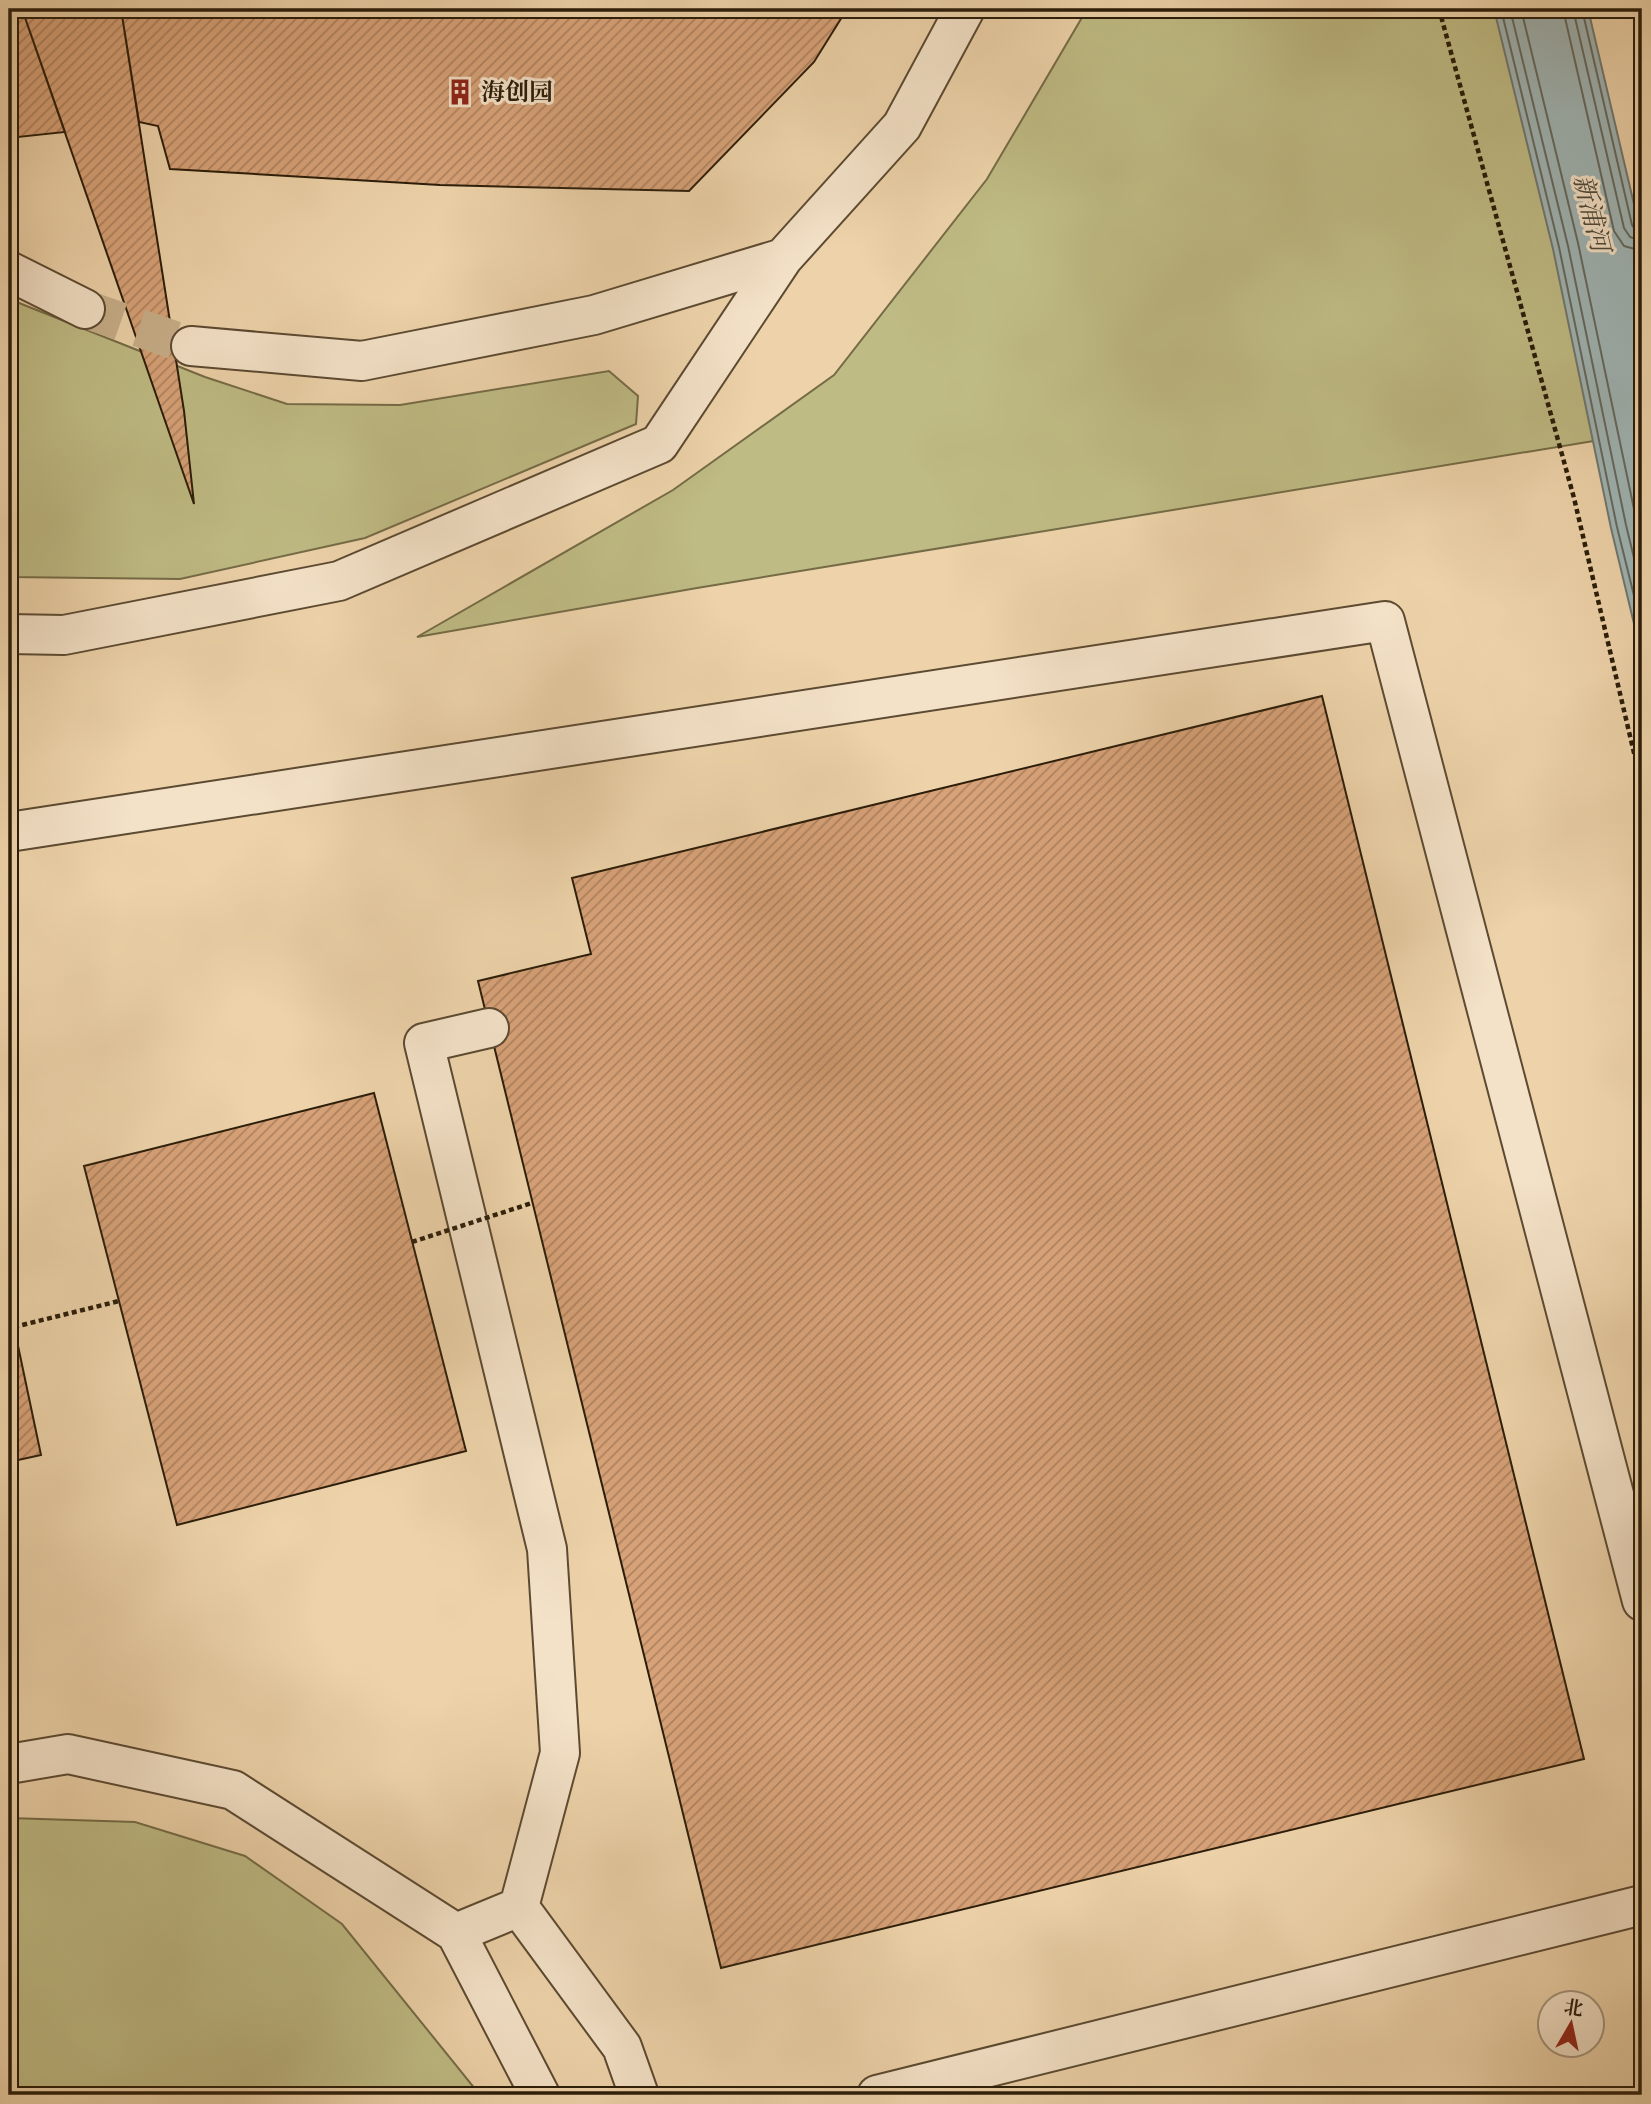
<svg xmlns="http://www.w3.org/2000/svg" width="1651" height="2104" font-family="'IM FELL Great Primer','Noto Serif SC',serif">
<defs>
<pattern id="building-hatch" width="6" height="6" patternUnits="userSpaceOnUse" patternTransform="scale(1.75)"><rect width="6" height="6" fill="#d8a278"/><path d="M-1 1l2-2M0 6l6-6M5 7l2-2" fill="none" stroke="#af8361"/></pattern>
</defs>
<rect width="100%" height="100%" fill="#eed3aa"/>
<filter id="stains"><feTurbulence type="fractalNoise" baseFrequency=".00286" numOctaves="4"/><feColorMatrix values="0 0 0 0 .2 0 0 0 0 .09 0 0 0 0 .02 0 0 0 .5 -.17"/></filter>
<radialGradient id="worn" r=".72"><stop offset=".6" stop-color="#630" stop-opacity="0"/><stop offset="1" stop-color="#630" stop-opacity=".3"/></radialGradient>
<path fill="#bfbb84" stroke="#756c47" stroke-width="2" d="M 1087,9 L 1510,9 L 1618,437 L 697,588 L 417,637 L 673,490 L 834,375 L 987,179 Z
M 9,299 L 205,377 L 287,404 L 400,405 L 609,371 L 638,396 L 636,424 L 365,538 L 180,579 L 9,577 Z
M 9,1818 L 135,1822 L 245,1856 L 342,1924 L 480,2095 L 9,2095 Z"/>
<path fill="#9fb5b5" stroke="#717871" stroke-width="2" d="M 1494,9 L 1588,9 L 1642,238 L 1642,657 L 1611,528 L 1553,249 Z"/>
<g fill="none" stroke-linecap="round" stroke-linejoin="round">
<path stroke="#656960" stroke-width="2" d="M 1501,9 L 1559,247 L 1617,527 L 1642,628
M 1510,9 L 1568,246 L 1626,525 L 1642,591
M 1521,9 L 1578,243 L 1642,547
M 1563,9 L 1614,231 L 1624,246 L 1642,251
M 1573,9 L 1624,228 L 1630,237 L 1642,241
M 1582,9 L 1632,225 L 1636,231 L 1642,232"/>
</g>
<path fill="url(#building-hatch)" stroke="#2b1d0a" stroke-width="2" d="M 9,9 L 22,9 L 65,132 L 9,138 Z
M 22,9 L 121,9 L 184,411 L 194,504 Z
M 121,9 L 847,9 L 814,62 L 689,191 L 440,185 L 170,169 L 158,126 L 139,122 Z
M 1322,696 L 1584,1759 L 721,1968 L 478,981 L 591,954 L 572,878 Z
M 374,1093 L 466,1451 L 177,1525 L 84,1166 Z
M 9,1303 L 41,1455 L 9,1462 Z"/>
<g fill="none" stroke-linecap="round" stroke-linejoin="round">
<path stroke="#c7af8a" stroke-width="38" stroke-dasharray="38 19" stroke-linecap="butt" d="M 85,309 L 191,346"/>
<g stroke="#5c4a32" stroke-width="42">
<path id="minor" d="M 9,271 L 85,309
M 191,346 L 362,361 L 594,315 L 783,258
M 9,634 L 64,635 L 339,581 L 659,444 L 783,258 L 902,126 L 965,9
M 9,832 L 1385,621 L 1642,1601
M 9,1764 L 68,1754 L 233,1790 L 456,1933 L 540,2095
M 519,1907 L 622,2047 L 639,2095
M 456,1933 L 519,1907 L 560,1753 L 547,1549 L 424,1043 L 489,1028
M 877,2095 L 1642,1905"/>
</g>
<path stroke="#2b1d0a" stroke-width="4.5" stroke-dasharray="5 3.5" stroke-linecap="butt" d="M 1439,9 L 1574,498 L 1642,787
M 14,1327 L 119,1301"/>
<use href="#minor" stroke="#f4e2c8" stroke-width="38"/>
<path stroke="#2b1d0a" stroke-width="4.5" stroke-dasharray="5 3.5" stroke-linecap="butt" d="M 412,1242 L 532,1203"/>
</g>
<defs>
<g id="building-bare" transform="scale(2.1)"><path d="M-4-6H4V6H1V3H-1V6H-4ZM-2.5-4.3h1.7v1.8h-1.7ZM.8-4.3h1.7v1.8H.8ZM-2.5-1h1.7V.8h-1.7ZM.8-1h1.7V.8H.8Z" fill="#8f2418" stroke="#f4e2c8" stroke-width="2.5" paint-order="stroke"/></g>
</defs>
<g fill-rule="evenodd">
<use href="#building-bare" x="460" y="92"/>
</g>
<g text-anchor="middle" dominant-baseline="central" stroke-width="6" stroke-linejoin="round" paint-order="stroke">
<g font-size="24" font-weight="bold" fill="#2b1d0a" stroke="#f4e2c8" text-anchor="start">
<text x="481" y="92">海创园</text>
</g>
<g font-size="26" font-style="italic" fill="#4e4b3d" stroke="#f4e2c8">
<text transform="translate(1592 213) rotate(76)">新浦河</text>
</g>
</g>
<rect width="1651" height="2104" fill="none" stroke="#eed3aa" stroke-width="35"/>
<rect x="10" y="10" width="1630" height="2083" fill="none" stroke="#2b1d0a" stroke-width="3.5"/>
<rect x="18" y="18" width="1616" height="2069" fill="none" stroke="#2b1d0a" stroke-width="2"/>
<g transform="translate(1571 2024) rotate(9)"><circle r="33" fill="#f4e2c8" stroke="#a4937c" stroke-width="2"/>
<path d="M0-5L12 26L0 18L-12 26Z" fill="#8f2418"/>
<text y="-10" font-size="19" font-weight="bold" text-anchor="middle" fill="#2b1d0a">北</text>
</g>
<rect width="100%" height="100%" filter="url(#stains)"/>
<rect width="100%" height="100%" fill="url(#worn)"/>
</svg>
